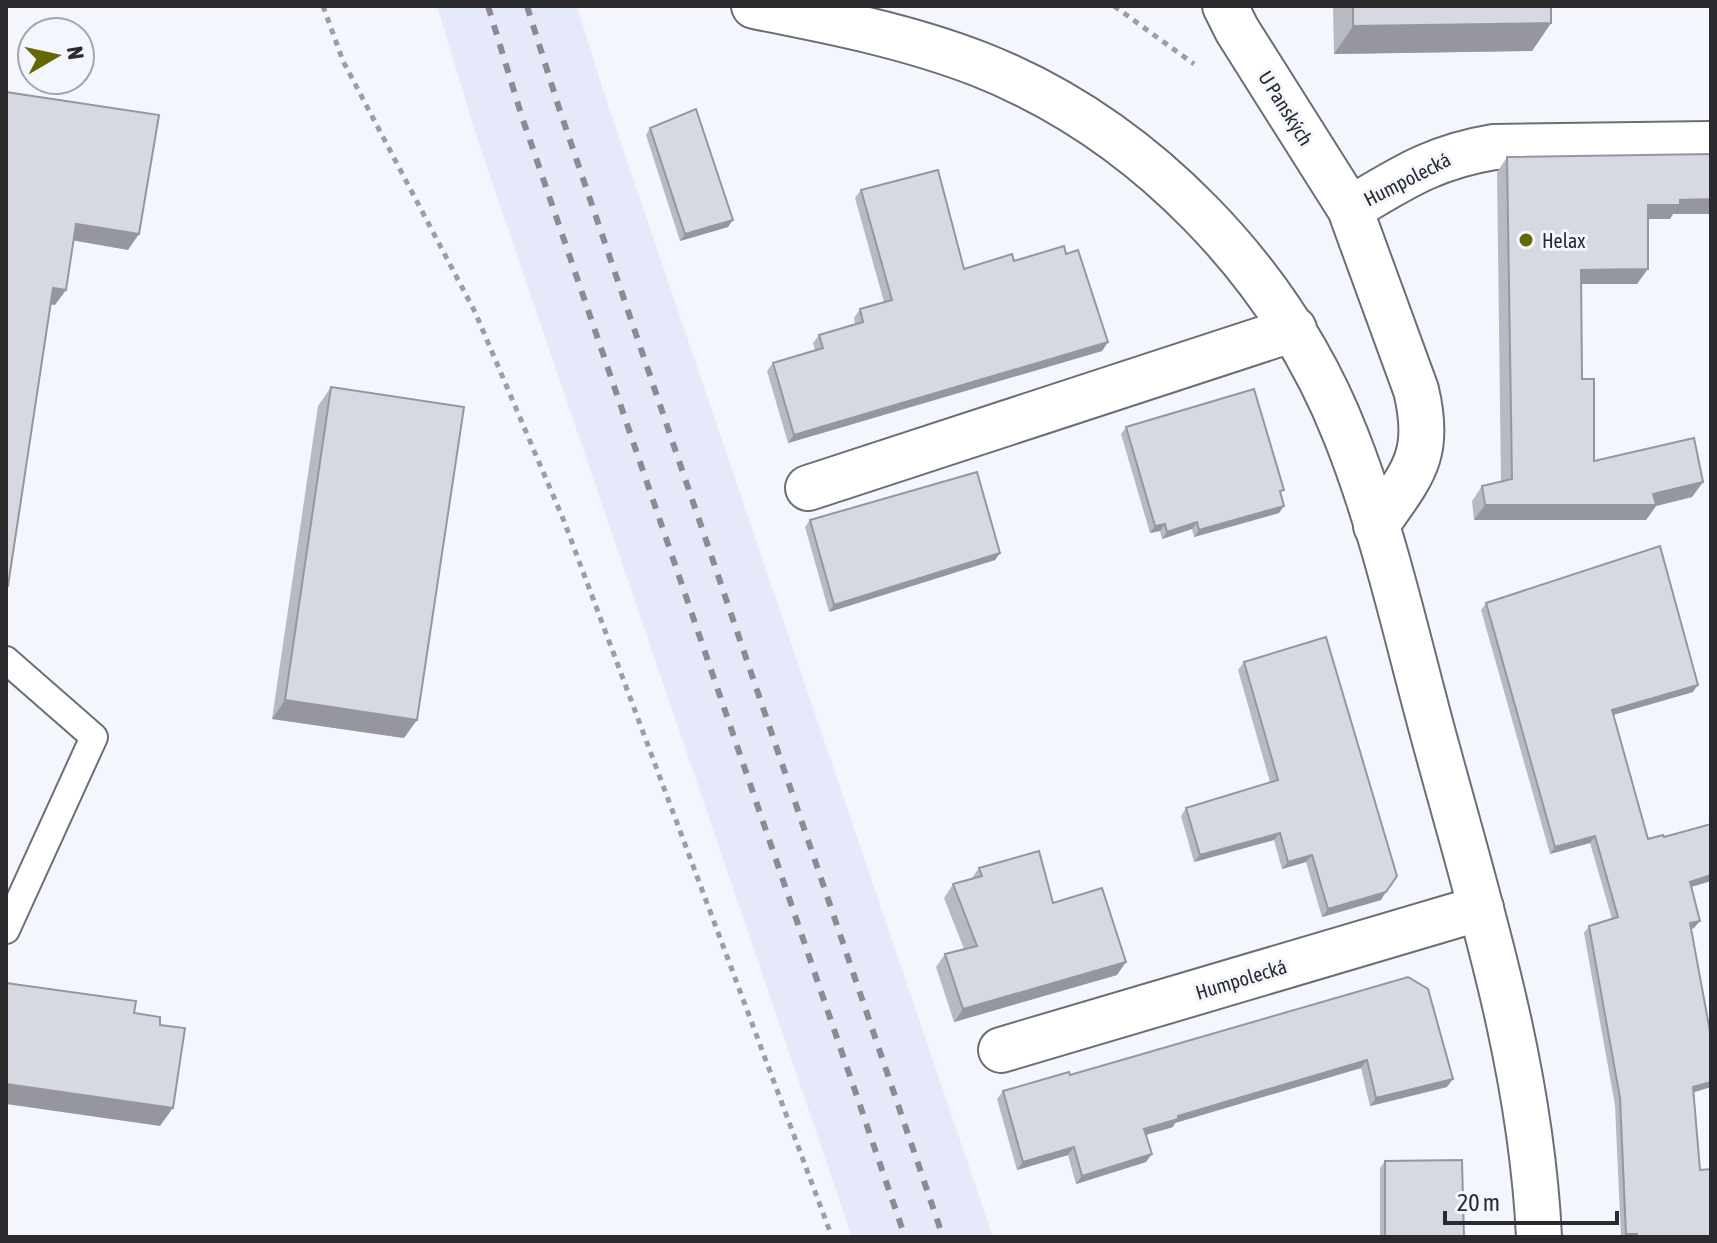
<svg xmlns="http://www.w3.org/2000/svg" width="1717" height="1243" font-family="'Asap Condensed',sans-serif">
<rect width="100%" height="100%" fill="#f4f6fe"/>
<path fill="#e6e9fa" d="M 437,6 L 577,6 L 604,93 L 993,1237 L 852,1237 L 476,135 Z"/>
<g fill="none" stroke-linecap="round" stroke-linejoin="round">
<g stroke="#6c6e76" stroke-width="30">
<path id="service" d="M 6,660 L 94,737 L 6,930"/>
</g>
<g stroke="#6c6e76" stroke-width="48">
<path id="minor" d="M 1225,6 L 1237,30 L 1350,209 L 1416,390 C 1432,456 1412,474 1376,526
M 1350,209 C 1402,178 1433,157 1494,147 L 1711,144
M 808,488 L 1294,329
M 1001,1050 L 1481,908"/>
</g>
<g stroke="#6c6e76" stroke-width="48">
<path id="primary" d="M 754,6 C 830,21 907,36 979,64 C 1144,129 1282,273 1346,436 C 1386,537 1409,648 1438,752 C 1482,913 1531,1069 1539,1237"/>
</g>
<path stroke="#9d9ea4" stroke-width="5" stroke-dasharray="6 6" stroke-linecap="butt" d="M 323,6 L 343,61 L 475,312 L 564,521 L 832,1237
M 1114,6 L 1194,64"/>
<use href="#service" stroke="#fff" stroke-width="26"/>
<use href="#minor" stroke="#fff" stroke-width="44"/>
<use href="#primary" stroke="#fff" stroke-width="44"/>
<path stroke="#8b8c92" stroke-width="6" stroke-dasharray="10 10" stroke-linecap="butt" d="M 488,6 L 522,117 L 905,1237
M 527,6 L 559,108 L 943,1237"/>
</g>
<path fill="#b8bac2" d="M 1333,6 L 1551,6 L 1551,23 L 1532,51 L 1334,54 Z
M 650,128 L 728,227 L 680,241 L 646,135 Z
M 1507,157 L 1711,214 L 1673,214 L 1670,219 L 1648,219 L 1637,284 L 1581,284 L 1582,379 L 1594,461 L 1703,482 L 1692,497 L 1656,506 L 1646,520 L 1474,520 L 1472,501 L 1482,486 L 1501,482 L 1497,172 Z
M 861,190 L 964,269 L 1066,254 L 1108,342 L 1102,351 L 788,443 L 767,371 L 773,363 L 815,350 L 813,343 L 819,335 L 855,324 L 854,318 L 860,309 L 884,302 L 855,198 Z
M 331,387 L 404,738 L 272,719 L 318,406 Z
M 1126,427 L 1281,495 L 1279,513 L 1194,537 L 1192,529 L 1162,539 L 1160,531 L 1150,533 L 1121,434 Z
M 810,520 L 1000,553 L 995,560 L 829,612 L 805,527 Z
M 1486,603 L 1693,692 L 1613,715 L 1648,839 L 1664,837 L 1711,824 L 1711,881 L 1691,887 L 1694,928 L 1691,929 L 1711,1037 L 1711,1087 L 1694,1092 L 1700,1170 L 1711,1237 L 1621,1237 L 1615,1105 L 1584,933 L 1589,926 L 1612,919 L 1590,843 L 1550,854 L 1481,610 Z
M 1244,662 L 1381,900 L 1322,917 L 1306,862 L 1282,869 L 1274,840 L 1194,862 L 1181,816 L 1186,808 L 1270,782 L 1238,670 Z
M 979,868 L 1053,903 L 1117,975 L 954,1022 L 936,967 L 945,954 L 964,949 L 944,898 L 953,884 L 971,879 Z
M 1408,977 L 1447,1087 L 1370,1106 L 1361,1068 L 1175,1123 L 1173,1127 L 1146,1135 L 1146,1162 L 1076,1184 L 1068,1155 L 1017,1170 L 997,1099 L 1003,1091 L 1070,1075 Z
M 1385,1161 L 1464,1237 L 1380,1237 L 1380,1168 Z"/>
<path fill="#96979e" d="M 1551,23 L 1532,51 L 1334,54 L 1353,26 Z
M 1711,199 L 1711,214 L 1673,214 L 1670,219 L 1638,219 L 1648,205 L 1680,200 Z
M 733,220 L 728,227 L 680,241 L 685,234 Z
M 76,224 L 139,234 L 128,250 L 65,239 Z
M 1648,269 L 1637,284 L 1571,284 L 1581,270 Z
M 53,288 L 66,290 L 55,305 L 42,303 Z
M 1108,342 L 1102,351 L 788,443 L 794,435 Z
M 1703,482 L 1692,497 L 1656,506 L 1646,520 L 1474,520 L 1485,505 L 1653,494 Z
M 1284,506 L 1279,513 L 1194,537 L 1199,530 Z
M 1197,522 L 1192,529 L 1162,539 L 1167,532 Z
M 1165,524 L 1160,531 L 1150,533 L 1155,526 Z
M 1000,553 L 995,560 L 829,612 L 834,605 Z
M 1698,685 L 1693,692 L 1606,717 L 1612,710 Z
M 285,700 L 417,720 L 404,738 L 272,719 Z
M 1280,833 L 1274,840 L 1194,862 L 1200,855 Z
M 1595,836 L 1590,843 L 1550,854 L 1555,847 Z
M 1312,855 L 1306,862 L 1282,869 L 1288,862 Z
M 1711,875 L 1711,881 L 1684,889 L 1690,882 Z
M 1386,892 L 1381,900 L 1322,917 L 1328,909 Z
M 1700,921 L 1694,928 L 1685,931 L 1690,923 Z
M 1126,962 L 1117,975 L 954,1022 L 963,1009 Z
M 1367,1060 L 1361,1068 L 1175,1123 L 1173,1127 L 1138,1137 L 1144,1129 L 1178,1116 Z
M 1453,1079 L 1447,1087 L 1370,1106 L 1376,1098 Z
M 1711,1082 L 1711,1087 L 1688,1094 L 1693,1087 Z
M 6,1084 L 173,1108 L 160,1126 L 6,1104 Z
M 1074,1147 L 1068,1155 L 1017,1170 L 1023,1162 Z
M 1152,1154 L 1146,1162 L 1076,1184 L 1082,1176 Z
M 1626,1234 L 1637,1234 L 1635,1237 L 1624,1237 Z"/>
<path fill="#d6d8e2" stroke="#96979e" stroke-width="2" d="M 1353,6 L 1551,6 L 1551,23 L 1353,26 Z
M 6,92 L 159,115 L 139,234 L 76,224 L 66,290 L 53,288 L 8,586 L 6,586 Z
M 696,109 L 733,220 L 685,234 L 650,128 Z
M 1711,154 L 1711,199 L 1680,200 L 1680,205 L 1648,205 L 1648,269 L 1581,270 L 1582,379 L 1594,379 L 1594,461 L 1694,438 L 1703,482 L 1653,494 L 1656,505 L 1485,505 L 1482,486 L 1512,479 L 1507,157 Z
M 938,170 L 964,269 L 1012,254 L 1014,261 L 1064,246 L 1066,254 L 1078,250 L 1108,342 L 794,435 L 773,363 L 823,348 L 819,335 L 863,322 L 860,309 L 892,300 L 861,190 Z
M 331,387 L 464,407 L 417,720 L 285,700 Z
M 1254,389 L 1284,490 L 1280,491 L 1284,506 L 1199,530 L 1197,522 L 1167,532 L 1165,524 L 1155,526 L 1126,427 Z
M 977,472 L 1000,553 L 834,605 L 810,520 Z
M 1660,546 L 1698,685 L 1612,710 L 1648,839 L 1663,835 L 1664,837 L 1711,824 L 1711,875 L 1690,882 L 1700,921 L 1690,923 L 1711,1037 L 1711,1082 L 1693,1087 L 1700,1170 L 1711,1169 L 1711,1237 L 1637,1237 L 1637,1234 L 1626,1234 L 1620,1098 L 1589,926 L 1618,917 L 1595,836 L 1555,847 L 1486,603 Z
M 1326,637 L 1397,876 L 1386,892 L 1328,909 L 1312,855 L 1288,862 L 1280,833 L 1200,855 L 1186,808 L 1278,780 L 1244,662 Z
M 1039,851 L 1053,903 L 1102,888 L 1126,962 L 963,1009 L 945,954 L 977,946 L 953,884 L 982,876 L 979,868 Z
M 1408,977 L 1428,989 L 1453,1079 L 1376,1098 L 1367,1060 L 1178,1116 L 1178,1119 L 1144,1129 L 1152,1154 L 1082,1176 L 1074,1147 L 1023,1162 L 1003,1091 L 1069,1072 L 1070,1075 Z
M 6,983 L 136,1001 L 134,1013 L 160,1017 L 160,1025 L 185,1028 L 173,1108 L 6,1084 Z
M 1462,1160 L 1464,1237 L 1385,1237 L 1385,1161 Z"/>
<circle fill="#646702" stroke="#f4f6fe" stroke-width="3" cx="1526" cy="240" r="8"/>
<g text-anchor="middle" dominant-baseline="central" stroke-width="6" stroke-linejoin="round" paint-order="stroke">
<g font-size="20" fill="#2b2b2f" stroke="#f4f6fe">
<text transform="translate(1286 108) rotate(58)">U Panských</text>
<text transform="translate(1407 179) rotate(-27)">Humpolecká</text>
<text transform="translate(1241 979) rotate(-17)">Humpolecká</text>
</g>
<g font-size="20" fill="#2b2b2f" stroke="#f4f6fe" text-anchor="start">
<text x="1542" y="240">Helax</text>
</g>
</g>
<rect width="1717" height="1243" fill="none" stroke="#2b2b2f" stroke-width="16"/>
<g transform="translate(56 56) rotate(81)"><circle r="38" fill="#f4f6fe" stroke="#a4a5ab" stroke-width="2"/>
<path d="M0-6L14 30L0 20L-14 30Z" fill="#646702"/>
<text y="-12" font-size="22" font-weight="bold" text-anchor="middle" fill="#2b2b2f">N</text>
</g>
<path d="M1445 1211v12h172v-12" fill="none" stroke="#2b2b2f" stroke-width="4"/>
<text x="1457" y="1211" font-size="24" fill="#2b2b2f" stroke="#f4f6fe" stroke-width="6" paint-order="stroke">20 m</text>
</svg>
